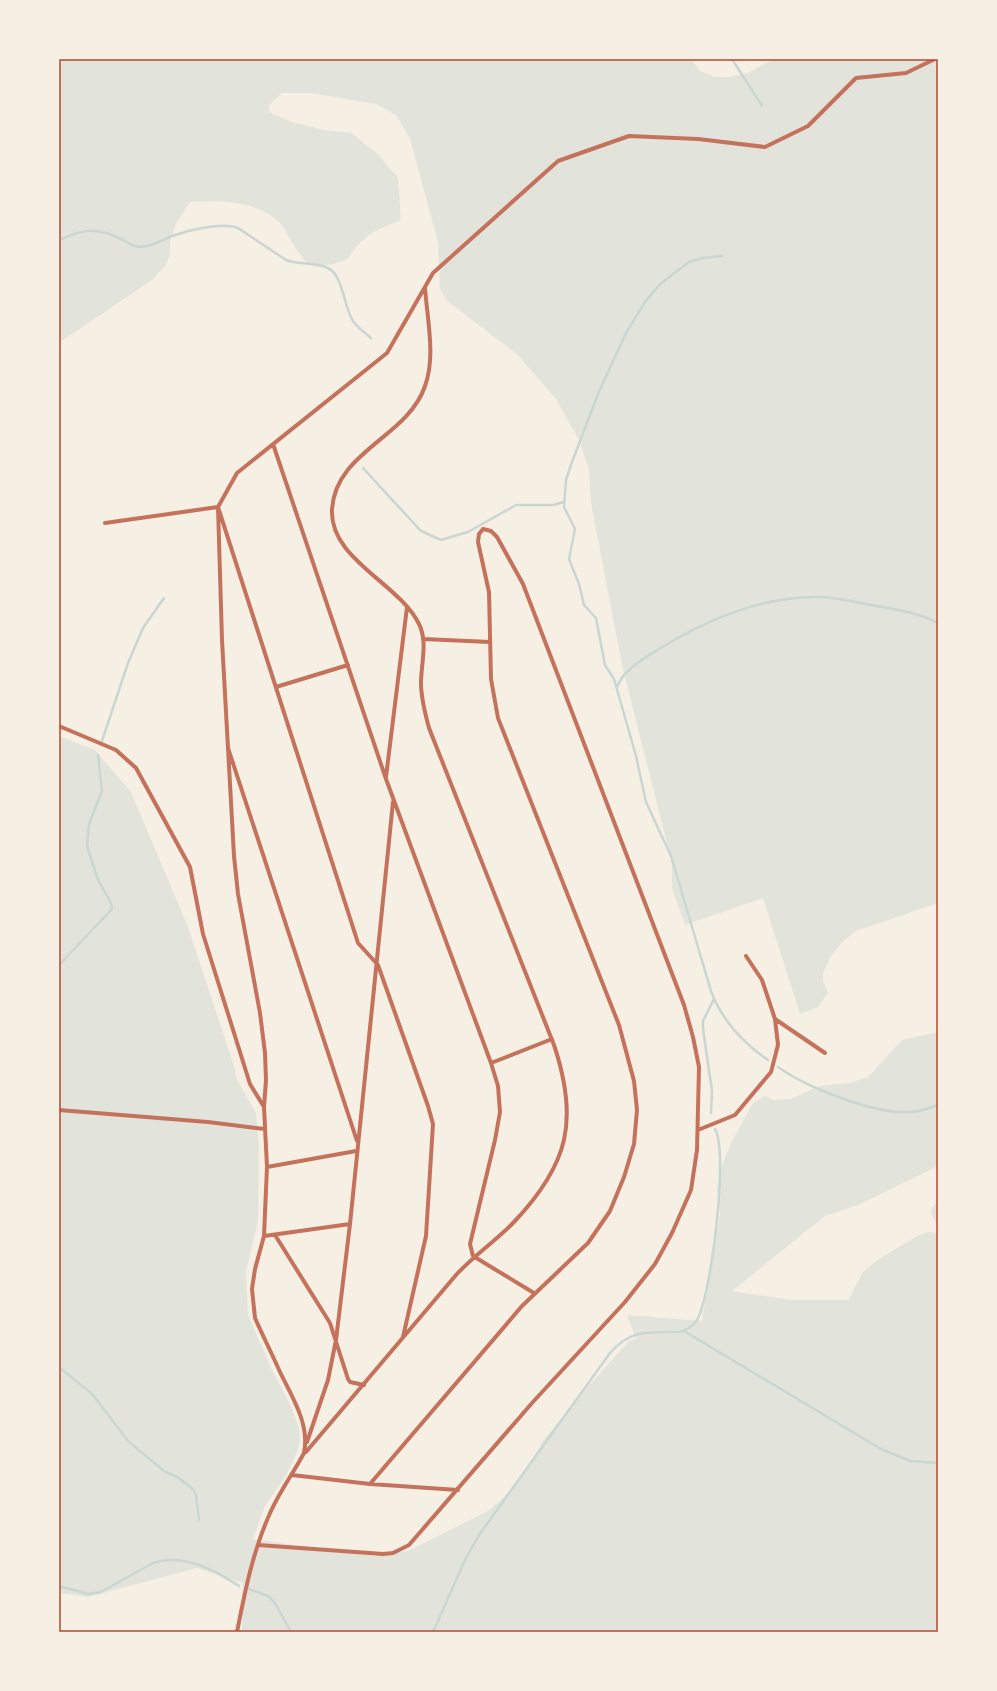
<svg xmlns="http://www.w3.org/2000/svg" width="997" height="1691" font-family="'Noto Sans',sans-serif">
<rect width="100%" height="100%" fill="#f6efe4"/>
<path fill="#e2e4dc" d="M 59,59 L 691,59 L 700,71 L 715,77 L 728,77 L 748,73 L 773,59 L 938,59 L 938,903 L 856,931 L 842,942 L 831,956 L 823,973 L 823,981 L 828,993 L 818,1007 L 800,1014 L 763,898 L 685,925 L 672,888 L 672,863 L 622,665 L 591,503 L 589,470 L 579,440 L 556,399 L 517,354 L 447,301 L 440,289 L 438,242 L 410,139 L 397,116 L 377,104 L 310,93 L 282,93 L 270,104 L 269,110 L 271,113 L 292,122 L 325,130 L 351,133 L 377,153 L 398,178 L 401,220 C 373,232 365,233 348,259 C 310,272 310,271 288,236 C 286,232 284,226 280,223 C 255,200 221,200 190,202 L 176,224 L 170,241 L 170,254 L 166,265 L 152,280 L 59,343 Z
M 59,736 L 95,750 L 131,792 L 188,927 L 235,1069 L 236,1078 L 256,1113 L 259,1146 L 258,1221 L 246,1272 L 248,1315 L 271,1368 L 291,1406 L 299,1428 L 300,1441 L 297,1452 L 287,1474 L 265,1506 L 253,1539 L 374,1556 L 408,1551 L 488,1511 L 502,1499 L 524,1474 L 543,1441 L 576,1400 L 629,1341 L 636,1339 L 627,1315 L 702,1321 L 720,1214 L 717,1189 L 722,1165 L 731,1143 L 753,1103 L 765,1096 L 774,1100 L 791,1099 L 819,1086 L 849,1083 L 868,1077 L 902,1040 L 938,1032 L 938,1166 L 858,1205 L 825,1216 L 732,1291 L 791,1300 L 848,1300 L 863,1272 L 879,1259 L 917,1236 L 928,1232 L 938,1233 L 938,1632 L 242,1632 L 243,1583 L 197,1568 L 88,1597 L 59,1593 Z
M 938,1200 L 938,1227 C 932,1213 926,1213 938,1200 Z"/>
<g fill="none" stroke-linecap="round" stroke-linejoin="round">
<path stroke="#c9d6d2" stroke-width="2.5" d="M 732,59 L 762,106
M 59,240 C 83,229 96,227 121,239 C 129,243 136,249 146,246 C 155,245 164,239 172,236 C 189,230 221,222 238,228 L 286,260 C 299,265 316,262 328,268 C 343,275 344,308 353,321 C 358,328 365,333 371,338
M 722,256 L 703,258 L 689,262 L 660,284 L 645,302 L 626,333 L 598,394 L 572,462 L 566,480 L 564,507 L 575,529 L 569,559 L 579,584 L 584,605 L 596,618 L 605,665 L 614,679 L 636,756 L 646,802 L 671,856 L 711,991 C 721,1019 743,1043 768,1060
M 363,468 L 421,531 L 441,540 L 468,532 L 516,505 L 553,505 L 564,502
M 617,687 C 624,668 648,656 664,646 C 711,618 767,595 823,597 C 838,598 855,602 871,605 C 894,609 917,612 938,623
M 102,741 L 128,663 L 143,628 L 164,598
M 59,965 L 112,909 L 111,903 L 98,880 L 87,846 L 89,824 L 102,791 L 98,755
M 778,1067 C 806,1087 873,1114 908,1112 C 918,1112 928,1109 938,1105
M 711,1113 L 712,1091 L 703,1029 L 703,1021 L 714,999
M 684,1331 L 881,1449 L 910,1461 L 938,1463
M 59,1367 L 92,1394 L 129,1442 L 164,1471 L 177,1477 L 193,1489 L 196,1495 L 199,1520
M 59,1586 L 88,1594 L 101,1592 L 153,1563 C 183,1553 215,1570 239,1586
M 249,1589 L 268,1596 L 275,1603 L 291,1632
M 433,1632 L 465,1560 L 479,1535 L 610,1353 C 628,1332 643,1332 670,1332 C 676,1332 682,1333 687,1329 C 691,1327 696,1322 698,1318 C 711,1294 729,1152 715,1129"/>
<path stroke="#c5725c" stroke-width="4" d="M 273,444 L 386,779 L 491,1063 L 498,1086 L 500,1112 L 495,1140 L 470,1244 L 473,1256 L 534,1293
M 105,523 L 218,507 L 358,943 L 378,965 L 428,1106 L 433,1124 L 426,1236 L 403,1337
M 423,639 L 490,642
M 276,687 L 348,665
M 59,726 L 116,750 L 136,768 L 190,867 L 203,934 L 250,1084 L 264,1107
M 228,748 L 357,1141
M 386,777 L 407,607
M 775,1019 L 825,1053
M 491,1063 L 552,1039
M 59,1110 L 208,1122 L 265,1129
M 698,1130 L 735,1115 L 771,1072 L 778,1045 L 775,1019 L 762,980 L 746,956
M 267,1167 L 356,1151
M 275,1235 L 330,1323 L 348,1379 L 350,1382 L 364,1385
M 264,1236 L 350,1224
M 307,1442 L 328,1380 L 336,1340 L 350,1224 L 393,802
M 306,1452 L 456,1275 C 474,1255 496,1241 514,1222 C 569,1164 579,1120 554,1045 L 429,728 C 425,713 421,699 421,683 C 421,664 428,642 419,624 C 399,583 329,559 332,509 C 336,451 408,437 425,386 C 436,356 427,319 425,287
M 292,1475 L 370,1484 L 458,1490
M 258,1545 L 383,1554 L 393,1553 L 409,1545 L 532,1403 L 625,1302 L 655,1264 L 672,1233 L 691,1190 L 697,1150 L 699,1067 L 693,1037 L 684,1005 L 523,584 L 497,537 L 491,531 L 483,529 L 479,534 L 478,542 L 489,592 L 491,679 L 498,718 L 619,1025 L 634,1081 L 637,1110 L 634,1144 L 624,1177 L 610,1211 L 588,1243 L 522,1306 L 370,1484
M 237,1632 C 245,1591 253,1550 271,1511 C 280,1491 294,1472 304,1453 C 310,1424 292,1397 280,1372 C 272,1354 263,1336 255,1318 L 252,1289 L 255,1269 L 264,1236 L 267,1167 L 264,1107 L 266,1080 L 265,1053 L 260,1013 L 238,894 L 234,856 L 222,640 L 218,507 L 237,473 L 387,353 L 433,273 L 558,161 L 629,136 L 698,139 L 765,147 L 808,126 L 856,78 L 906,73 L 935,59"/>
</g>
<rect width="997" height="1691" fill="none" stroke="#f6efe4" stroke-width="120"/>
<rect x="60" y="60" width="877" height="1571" fill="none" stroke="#b5482f" stroke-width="1.5"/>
</svg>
